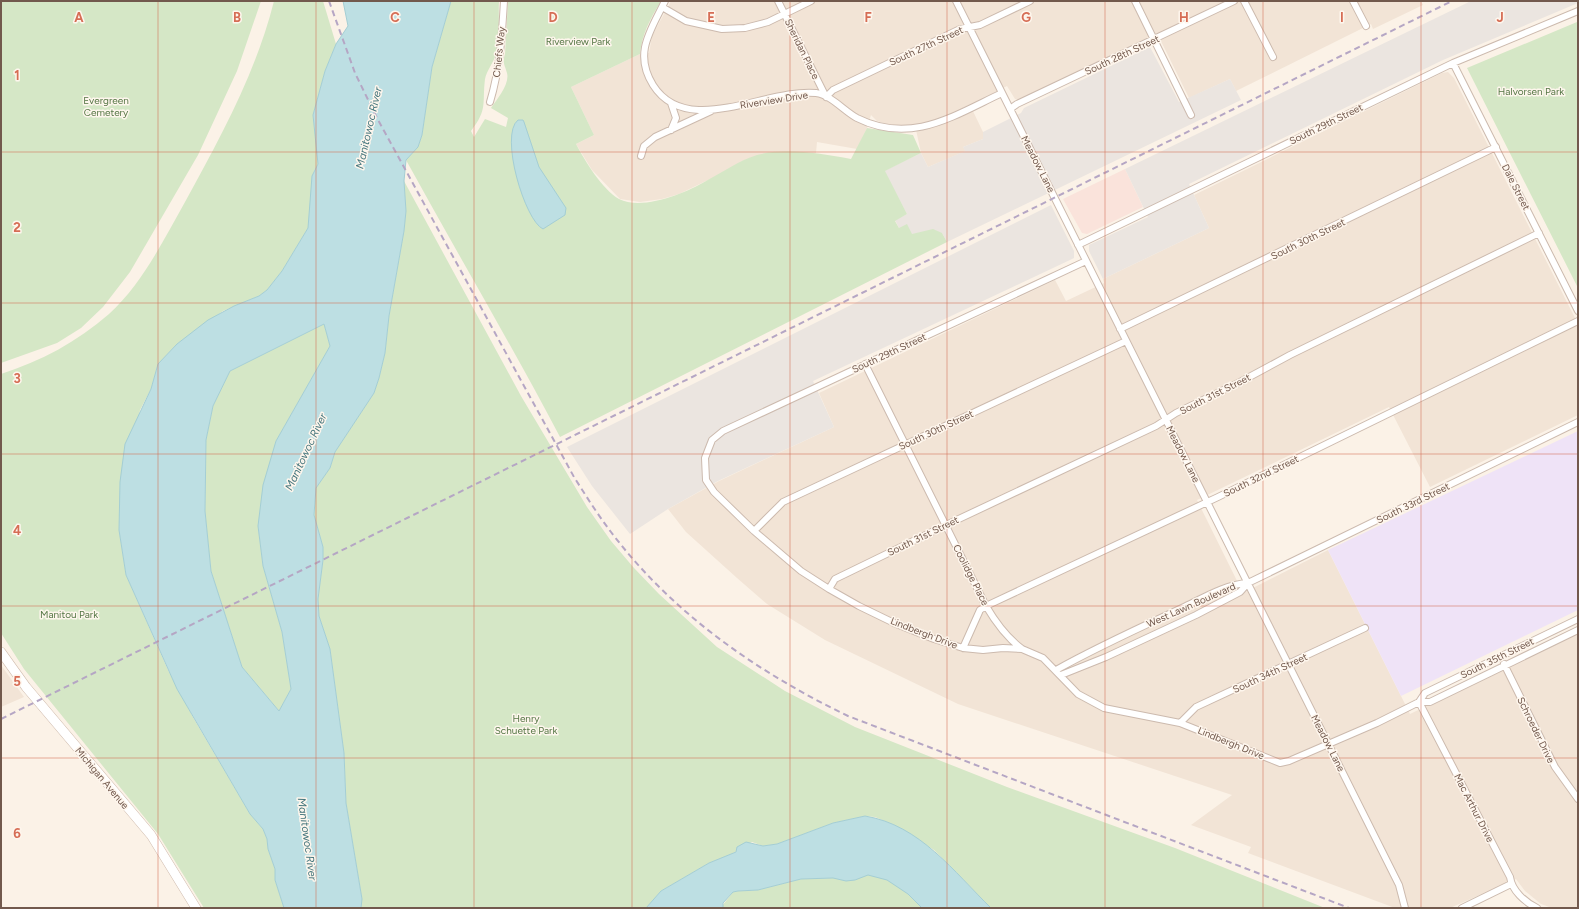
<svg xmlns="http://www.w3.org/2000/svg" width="1579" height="909" font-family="Figtree,sans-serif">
<rect width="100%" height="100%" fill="#fbf2e7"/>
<path fill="#f2e4d6" d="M 671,1 L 1421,1 L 1423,5 L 1373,29 L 1371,24 L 1236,91 L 1230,79 L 1189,98 L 1157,33 L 1019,100 L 1015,99 L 1007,86 L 970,105 L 983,132 L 983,139 L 963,147 L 966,151 L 928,167 L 921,153 L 915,125 L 900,126 L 887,124 L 877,121 L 871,115 L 867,128 L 857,149 L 817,142 L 816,153 L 778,152 L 706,181 L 679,194 L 662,199 L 640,202 L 620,199 L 592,170 L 576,144 L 594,135 L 571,87 L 640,54 L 649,53 L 652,36 Z
M 1448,72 L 1454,78 L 1578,324 L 1578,415 L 1430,487 L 1389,407 L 1197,500 L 1243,593 L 1328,550 L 1410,714 L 1578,632 L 1578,908 L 1552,908 L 1541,904 L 1525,891 L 1516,879 L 1450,908 L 1395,908 L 1248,853 L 1251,847 L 1191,825 L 1232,795 L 958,704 L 825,640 L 767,604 L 737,578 L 686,532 L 668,509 L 719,481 L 834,427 L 819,393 L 1055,280 L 1066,301 L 1104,283 L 1103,279 L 1209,228 L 1194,195 L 1442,73 Z
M 1,665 L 24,697 L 1,707 Z"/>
<path fill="#fae3db" d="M 1125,169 L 1143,207 L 1087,234 L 1082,233 L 1063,199 Z"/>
<path fill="#ebe5e0" d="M 1471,1 L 1578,1 L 1578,3 L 1443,60 L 1189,184 L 1209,228 L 1103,279 L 1089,251 L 1089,245 L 1148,217 L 1125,169 Z
M 1150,47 L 1179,102 L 1230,79 L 1241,100 L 947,242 L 942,233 L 912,235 L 899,228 L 895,220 L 907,214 L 884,171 L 921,153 L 928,167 L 965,151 L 963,147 L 983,139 L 983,132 L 1021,113 L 1024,108 Z
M 1051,205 L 1074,251 L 1074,258 L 1070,260 L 813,381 L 834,427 L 718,481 L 668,509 L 630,534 L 592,486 L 567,447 Z"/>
<path fill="#efe3f7" d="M 1578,431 L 1578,610 L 1401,696 L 1328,550 Z"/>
<path fill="#d5e7c6" d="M 1,1 L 261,1 L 237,71 L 198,155 L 130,272 L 103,307 L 81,328 L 57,343 L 1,363 Z
M 274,1 L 323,1 L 336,44 L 325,71 L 313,115 L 318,160 L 318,164 L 314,171 L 308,228 L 282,271 L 267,290 L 259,296 L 223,311 L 177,344 L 158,364 L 151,389 L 140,410 L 119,530 L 126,575 L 168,670 L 194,719 L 250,814 L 263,829 L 267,839 L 268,849 L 275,869 L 275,880 L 284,908 L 204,908 L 158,834 L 24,669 L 1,633 L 1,374 C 41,361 77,342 109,314 C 142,284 163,241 185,202 C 220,138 256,73 274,1 Z
M 451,1 L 499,1 C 498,18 501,40 495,57 C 492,65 487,70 485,79 C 482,104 488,109 471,131 L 474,137 L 485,119 L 506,127 L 508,118 L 491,108 C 497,99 510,84 507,73 C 505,65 502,63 505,54 L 508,1 L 661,1 C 650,19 642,34 640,54 L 571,87 L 594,135 L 576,144 C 585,161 602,189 619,199 C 642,211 686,193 706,181 C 723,172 738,161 757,155 C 787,147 821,154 851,159 L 867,128 L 913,135 L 921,153 L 885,171 L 907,214 L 895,221 L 899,228 L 907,224 L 912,234 L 933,229 L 942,233 L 947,242 L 560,437 C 511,344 457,253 406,160 L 418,147 L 422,135 L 432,67 Z
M 1577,22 L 1578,25 L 1578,288 L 1467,68 Z
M 404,181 L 521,396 L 587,507 L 611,541 L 634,568 L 659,594 L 717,647 L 785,691 L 855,727 L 1007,787 L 1175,848 L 1325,908 L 991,908 L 934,850 L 896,826 L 875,817 L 865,816 L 833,823 L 777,844 L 763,846 L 752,842 L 730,855 L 709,863 L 661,891 L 646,908 L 361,908 L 362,899 L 346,803 L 344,753 L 330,649 L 319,616 L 318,599 L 323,560 L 323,547 L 314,515 L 316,488 L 330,468 L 335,452 L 374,393 L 379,378 L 385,353 L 389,316 L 404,231 L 406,211 Z
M 324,324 L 330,346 L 276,441 L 258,526 L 263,566 L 282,632 L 291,689 L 279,711 L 242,667 L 211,571 L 205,511 L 206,440 L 213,406 L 230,371 Z
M 864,875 C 886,873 908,893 922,908 L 723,908 L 722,906 L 733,892 L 738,891 L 758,890 L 801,879 L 833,878 L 855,880 Z"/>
<path fill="#bddfe3" stroke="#a4ced4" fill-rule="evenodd" d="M 343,1 L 451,1 L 432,67 L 422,135 L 418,147 L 406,160 L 404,181 L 406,211 L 404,231 L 389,316 L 385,353 L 379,378 L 374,393 L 335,452 L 330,468 L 316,488 L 314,515 L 323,547 L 323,560 L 318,599 L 319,616 L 330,649 L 344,753 L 346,803 L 362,899 L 361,908 L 284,908 L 275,880 L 275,869 L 268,849 L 267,839 L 263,829 L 250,814 L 177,689 L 126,575 L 119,530 L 120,482 L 125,444 L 151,389 L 158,364 L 177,344 L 208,320 L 234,306 L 259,296 L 267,290 L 282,271 L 308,228 L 312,176 L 318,164 L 313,115 L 325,71 L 336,44 L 348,26 ZM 324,324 L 330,346 L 276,441 L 263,485 L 258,526 L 263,566 L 282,632 L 291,689 L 279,711 L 242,667 L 211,571 L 205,511 L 206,440 L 213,406 L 230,371 Z
M 518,120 L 523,120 L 524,122 L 539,167 L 566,208 L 565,215 L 543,229 C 525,221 499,135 518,120 Z
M 865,816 C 920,825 954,872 991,908 L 922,908 L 908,894 L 887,880 L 868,875 L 855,880 L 846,881 L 833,878 L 801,879 L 758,890 L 738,891 L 733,892 L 723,903 L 723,908 L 646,908 L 661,891 L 709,863 L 736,852 L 737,847 L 746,842 L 763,846 L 777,844 L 833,823 Z"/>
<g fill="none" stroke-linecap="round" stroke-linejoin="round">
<g stroke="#ccbaae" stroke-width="8">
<path id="street" d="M 665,1 C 651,30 633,53 653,85 C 687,139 767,88 816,93 C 831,95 844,111 857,118 C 911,145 953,116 1002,93
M 778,1 L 826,97 L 833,90 L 960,29 L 980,25 L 1030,1
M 956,1 L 1399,885 L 1405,908
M 1135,1 L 1191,115
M 1244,1 L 1273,57
M 1353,1 L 1366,26
M 662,7 L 686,21 L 722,29 L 745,28 L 768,22 L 811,1
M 1453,63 L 1578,311
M 490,102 C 500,69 502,35 504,1
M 1010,109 L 1017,104 L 1234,1
M 671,130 L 676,118 L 671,103
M 641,156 L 644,146 L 655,137 L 711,111
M 1078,245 L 1453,63 L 1578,11
M 1086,261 L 723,431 L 712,440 L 705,458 L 706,480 L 714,492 L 754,531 L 801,571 L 829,589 L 859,606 L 894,623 L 934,639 L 963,648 L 983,650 L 1003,648 L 1022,649 L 1043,658 L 1078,694 L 1104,708 L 1180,723 L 1280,763 L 1289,761 L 1377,723 L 1419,702 L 1430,702 L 1578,630
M 1120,329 L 1496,147
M 865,364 L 986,606 C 996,623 1006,637 1022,649
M 754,531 L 783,502 L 1126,341
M 829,589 L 835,579 L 946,525 L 1156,426 L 1176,413 L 1240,382 L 1290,355 L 1539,233
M 963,648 L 980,610 L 986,606 L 1218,497 L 1578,321
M 1504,664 L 1555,767 L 1578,799
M 1056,670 C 1097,647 1139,628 1182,608 C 1203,598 1226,584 1248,583
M 1061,675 L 1106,657 L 1196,615 L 1240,592 L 1248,583 L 1578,422
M 1419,702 L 1510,877 C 1512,891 1525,902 1537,908
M 1419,702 L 1425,693 L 1578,619
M 1180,723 L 1196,707 L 1365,628
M 1462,908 L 1511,884"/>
</g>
<g stroke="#d0bcae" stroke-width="10">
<path id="secondary" d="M 1,652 L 26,687 L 151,835 L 196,908"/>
</g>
<use href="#street" stroke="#fff" stroke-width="6"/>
<use href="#secondary" stroke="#fff" stroke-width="9"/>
<path stroke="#b5a6c4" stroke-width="2" stroke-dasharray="6 4" stroke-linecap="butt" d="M 329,1 L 355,73 L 377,118 L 574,477 C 586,496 598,515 611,532 C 673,614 757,672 848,716 L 1349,908
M 1,719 L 1452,1"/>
</g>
<path fill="none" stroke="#d66d55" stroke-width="1" stroke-opacity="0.55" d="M 158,1 L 158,908M 316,1 L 316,908M 474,1 L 474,908M 632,1 L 632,908M 790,1 L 790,908M 947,1 L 947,908M 1105,1 L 1105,908M 1263,1 L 1263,908M 1421,1 L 1421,908M 1,152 L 1578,152M 1,303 L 1578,303M 1,454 L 1578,454M 1,606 L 1578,606M 1,758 L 1578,758"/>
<g text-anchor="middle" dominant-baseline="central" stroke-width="3" stroke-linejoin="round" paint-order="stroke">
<g font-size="10" fill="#567746" stroke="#fef6ed">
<text x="578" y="41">Riverview Park</text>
<text x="1531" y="91">Halvorsen Park</text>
<text x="106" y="100">Evergreen<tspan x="106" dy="12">Cemetery</tspan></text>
<text x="69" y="614">Manitou Park</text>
<text x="526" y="718">Henry<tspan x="526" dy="12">Schuette Park</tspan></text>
</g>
<g font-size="10" fill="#72594d" stroke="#fef6ed">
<text transform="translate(926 46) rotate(-25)">South 27th Street</text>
<text transform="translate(802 49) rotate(64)">Sheridan Place</text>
<text transform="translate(499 52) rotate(-84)">Chiefs Way</text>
<text transform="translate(1122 55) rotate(-25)">South 28th Street</text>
<text transform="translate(774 100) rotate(-9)">Riverview Drive</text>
<text transform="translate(1326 124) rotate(-26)">South 29th Street</text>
<text transform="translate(1038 164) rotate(63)">Meadow Lane</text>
<text transform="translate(1516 187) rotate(63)">Dale Street</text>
<text transform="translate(1308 239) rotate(-26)">South 30th Street</text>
<text transform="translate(889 353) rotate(-25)">South 29th Street</text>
<text transform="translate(1215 394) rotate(-27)">South 31st Street</text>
<text transform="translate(936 430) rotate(-25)">South 30th Street</text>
<text transform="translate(1183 454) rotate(63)">Meadow Lane</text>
<text transform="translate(1261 476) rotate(-26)">South 32nd Street</text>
<text transform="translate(1413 503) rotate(-26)">South 33rd Street</text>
<text transform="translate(923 536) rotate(-26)">South 31st Street</text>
<text transform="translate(971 575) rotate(63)">Coolidge Place</text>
<text transform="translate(1191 605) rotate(-24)">West Lawn Boulevard</text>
<text transform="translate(924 633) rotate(21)">Lindbergh Drive</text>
<text transform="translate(1497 658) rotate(-26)">South 35th Street</text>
<text transform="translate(1270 673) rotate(-25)">South 34th Street</text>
<text transform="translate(1536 730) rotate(64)">Schroeder Drive</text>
<text transform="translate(1231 743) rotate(22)">Lindbergh Drive</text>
<text transform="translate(1328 743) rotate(63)">Meadow Lane</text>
<text transform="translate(102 778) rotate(50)">Michigan Avenue</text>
<text transform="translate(1474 808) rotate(63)">Mac Arthur Drive</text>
</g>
<g font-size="11" font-style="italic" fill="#45767d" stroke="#fef6ed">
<text transform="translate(369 128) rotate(-77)">Manitowoc River</text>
<text transform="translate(306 452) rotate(-65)">Manitowoc River</text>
<text transform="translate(307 839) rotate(82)">Manitowoc River</text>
</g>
</g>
<g font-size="13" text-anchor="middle" font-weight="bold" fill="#d66d55" stroke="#fef6ed" stroke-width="3" stroke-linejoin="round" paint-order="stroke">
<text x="79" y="22">A</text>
<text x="237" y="22">B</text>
<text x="395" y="22">C</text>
<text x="553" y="22">D</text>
<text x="711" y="22">E</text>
<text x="868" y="22">F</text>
<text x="1026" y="22">G</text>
<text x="1184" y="22">H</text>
<text x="1342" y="22">I</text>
<text x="1500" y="22">J</text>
<text x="17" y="80">1</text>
<text x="17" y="232">2</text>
<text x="17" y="383">3</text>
<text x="17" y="535">4</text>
<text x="17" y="686">5</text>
<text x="17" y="838">6</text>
</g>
<rect width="1579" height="909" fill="none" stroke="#72594d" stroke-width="4"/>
</svg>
